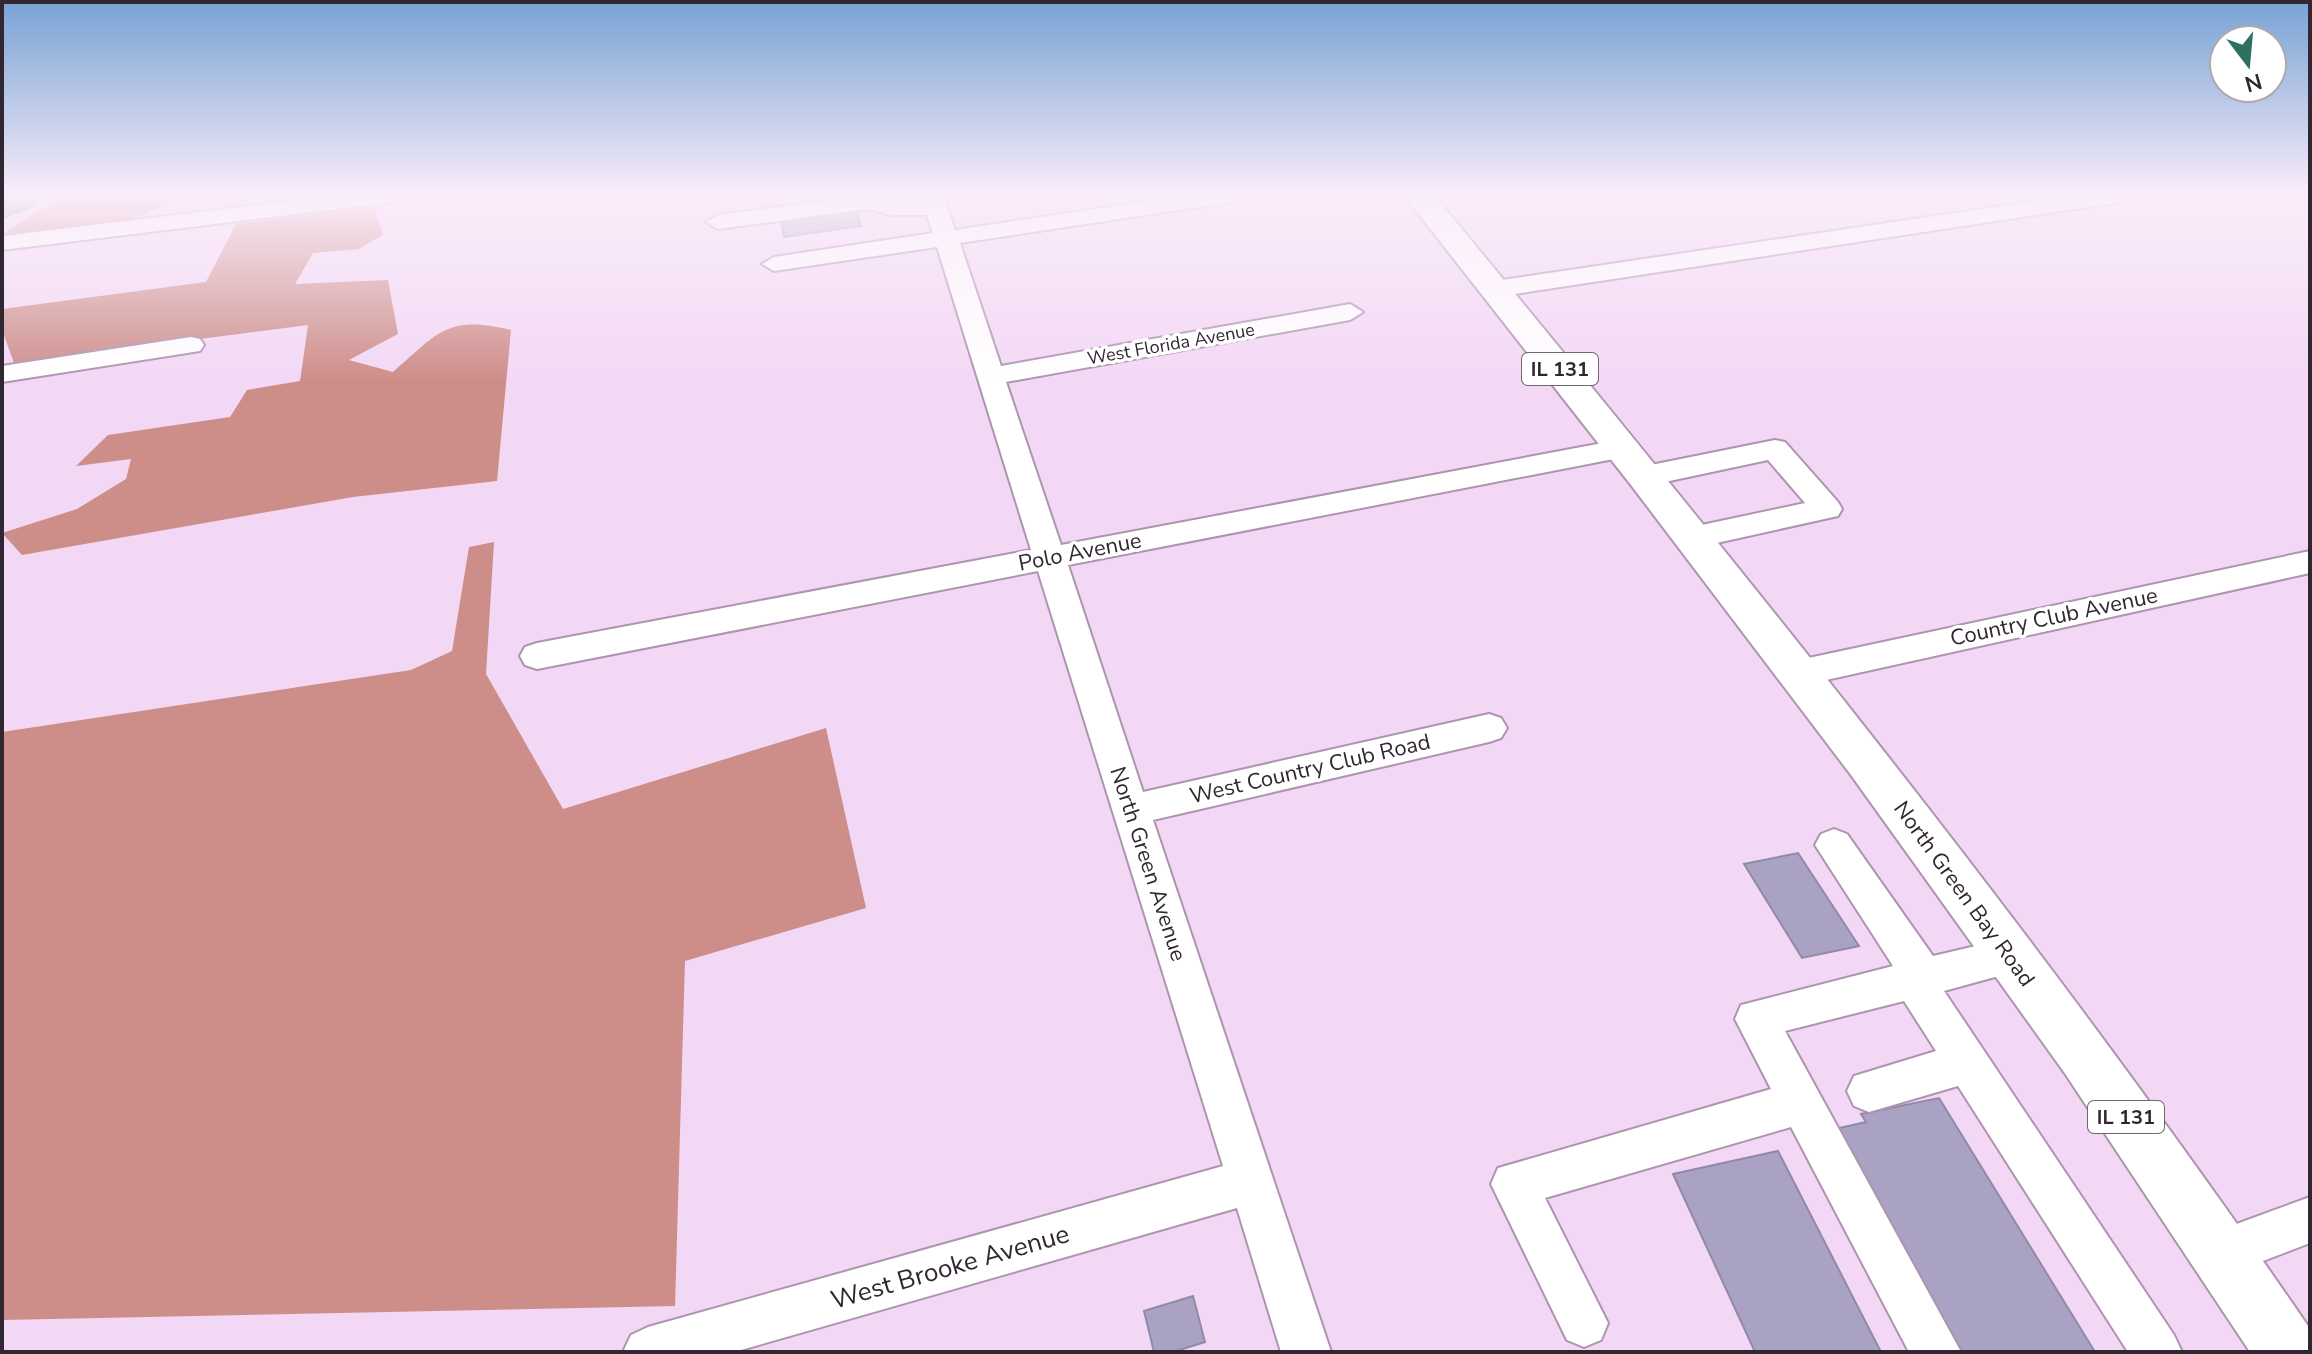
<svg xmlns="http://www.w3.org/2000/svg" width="2312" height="1354" font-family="'Nunito Sans',sans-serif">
<rect width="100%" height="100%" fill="#f3d8f5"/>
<path fill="#cd8d88" d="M 67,194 L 181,194 C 133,231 62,228 4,233 Z
M 375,207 L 383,235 L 359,249 L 313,253 L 295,284 L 388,280 L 398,334 L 349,360 L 393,372 C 439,332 447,315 511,330 L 497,481 L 353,497 L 22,555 L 2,533 L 77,509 L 126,479 L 131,459 L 76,466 L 108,435 L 230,417 L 247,390 L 300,381 L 308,325 L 14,363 L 2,330 L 2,309 L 206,282 L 236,224 Z
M 494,542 L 486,674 L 563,809 L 826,728 L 866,908 L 685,961 L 675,1306 L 2,1320 L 2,732 L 411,670 L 452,651 L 469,547 Z"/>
<path fill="#6f86b7" d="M 2,194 L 41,194 L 33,208 L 2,219 Z"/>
<path fill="#a9a2c3" stroke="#9089a9" stroke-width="2" d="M 857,211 L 861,226 L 784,237 L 781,221 Z
M 1798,853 L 1859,946 L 1802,958 L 1744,864 Z
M 1939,1098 L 2095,1352 L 1958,1352 L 1835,1129 L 1866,1122 L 1861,1114 Z
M 1778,1151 L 1881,1352 L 1755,1352 L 1673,1174 Z
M 1193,1296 L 1205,1342 L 1173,1352 L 1154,1352 L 1144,1311 Z"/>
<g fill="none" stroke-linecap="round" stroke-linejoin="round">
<g stroke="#ad94af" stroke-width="4">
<path id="minor" d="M 348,194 L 414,194 L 402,201 L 2,250 L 2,236 Z
M 921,194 L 943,194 L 955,230 L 1195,194 L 1251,194 L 1239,201 L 960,243 L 1001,366 L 1350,304 L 1363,312 L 1350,320 L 1006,382 L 1061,545 L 1624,439 L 1634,441 L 1638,448 L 1634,455 L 1624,457 L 1068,565 L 1143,792 L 1489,714 L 1501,718 L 1507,728 L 1501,738 L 1489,742 L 1153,820 L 1331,1352 L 1281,1352 L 1237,1208 L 734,1352 L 623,1352 L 631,1335 L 648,1327 L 1223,1166 L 1038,571 L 537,669 L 525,665 L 520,656 L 525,647 L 537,643 L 1031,550 L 937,247 L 774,271 L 762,264 L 774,257 L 933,233 L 927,215 L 891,215 L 868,209 L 718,229 L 706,222 L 718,215 L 868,195 L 891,201 L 923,201 Z
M 2083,194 L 2139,194 L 2127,201 L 1495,297 L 1482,289 L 1495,281 Z
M 191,337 L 200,339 L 204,345 L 200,351 L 2,382 L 2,366 Z
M 1775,440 L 1785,442 L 1838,502 L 1842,509 L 1838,516 L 1694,548 L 1683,545 L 1679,537 L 1683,529 L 1805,503 L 1768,460 L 1646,486 L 1636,483 L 1631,476 L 1636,469 L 1646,466 Z
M 2310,551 L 2310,573 L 1799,686 L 1787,682 L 1782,673 L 1787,664 L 1799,660 Z
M 1834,829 L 1847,834 L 1933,956 L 2010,938 L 2024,943 L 2030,956 L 2024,969 L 1944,991 L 2174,1335 L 2182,1352 L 2128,1352 L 1958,1086 L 1869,1112 L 1854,1106 L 1847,1091 L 1854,1076 L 1936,1051 L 1904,1001 L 1785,1031 L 1961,1352 L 1909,1352 L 1791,1127 L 1545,1198 L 1608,1323 L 1601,1340 L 1584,1347 L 1567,1340 L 1491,1184 L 1498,1168 L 1771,1089 L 1735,1019 L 1741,1005 L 1893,966 L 1815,845 L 1821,834 Z
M 2310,1197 L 2310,1243 L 2221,1277 L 2204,1270 L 2197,1253 L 2204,1236 Z"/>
</g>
<g stroke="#ad94af" stroke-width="4">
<path id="major" d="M 1403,194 L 1433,194 C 1738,564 2039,933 2310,1329 L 2310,1352 L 2250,1352 L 2064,1072 L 1851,775 L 1631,485 Z"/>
</g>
<use href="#minor" fill="#fff" fill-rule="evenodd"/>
<use href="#major" fill="#fff" fill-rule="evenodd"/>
</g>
<linearGradient id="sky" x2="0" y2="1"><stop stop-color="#77a2d4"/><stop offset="0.51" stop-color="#faedfa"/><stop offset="1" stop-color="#faedfa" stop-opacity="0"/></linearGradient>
<rect width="2312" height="383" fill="url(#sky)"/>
<g text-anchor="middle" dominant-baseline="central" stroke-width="7" stroke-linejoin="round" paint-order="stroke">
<g font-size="18" fill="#312732" stroke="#fff">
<text transform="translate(1171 344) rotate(-10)">West Florida Avenue</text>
</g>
<g fill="#fff" stroke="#6f6870" stroke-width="2">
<rect x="1522" y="353" width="76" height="32" rx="6"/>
<rect x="2088" y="1101" width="76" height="32" rx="6"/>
</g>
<g font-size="20" font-weight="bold" fill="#312732">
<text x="1560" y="369">IL 131</text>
<text x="2126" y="1117">IL 131</text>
</g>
<g font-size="22" fill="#312732" stroke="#fff">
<text transform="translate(1080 552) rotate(-11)">Polo Avenue</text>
<text transform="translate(2054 617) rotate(-12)">Country Club Avenue</text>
<text transform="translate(1310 769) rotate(-13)">West Country Club Road</text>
<text transform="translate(1148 864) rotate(72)">North Green Avenue</text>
<text transform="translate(1964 894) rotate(54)">North Green Bay Road</text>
</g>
<g font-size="26" fill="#312732" stroke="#fff">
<text transform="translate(950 1267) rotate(-16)">West Brooke Avenue</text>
</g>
</g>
<rect width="2312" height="1354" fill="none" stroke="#312732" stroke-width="8"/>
<g transform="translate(2248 64) rotate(164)"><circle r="38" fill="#ffffff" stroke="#ada9ad" stroke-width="2"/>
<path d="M0-6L14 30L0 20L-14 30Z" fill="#2e7163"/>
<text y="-12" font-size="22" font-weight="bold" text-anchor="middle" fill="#312732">N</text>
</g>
</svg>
